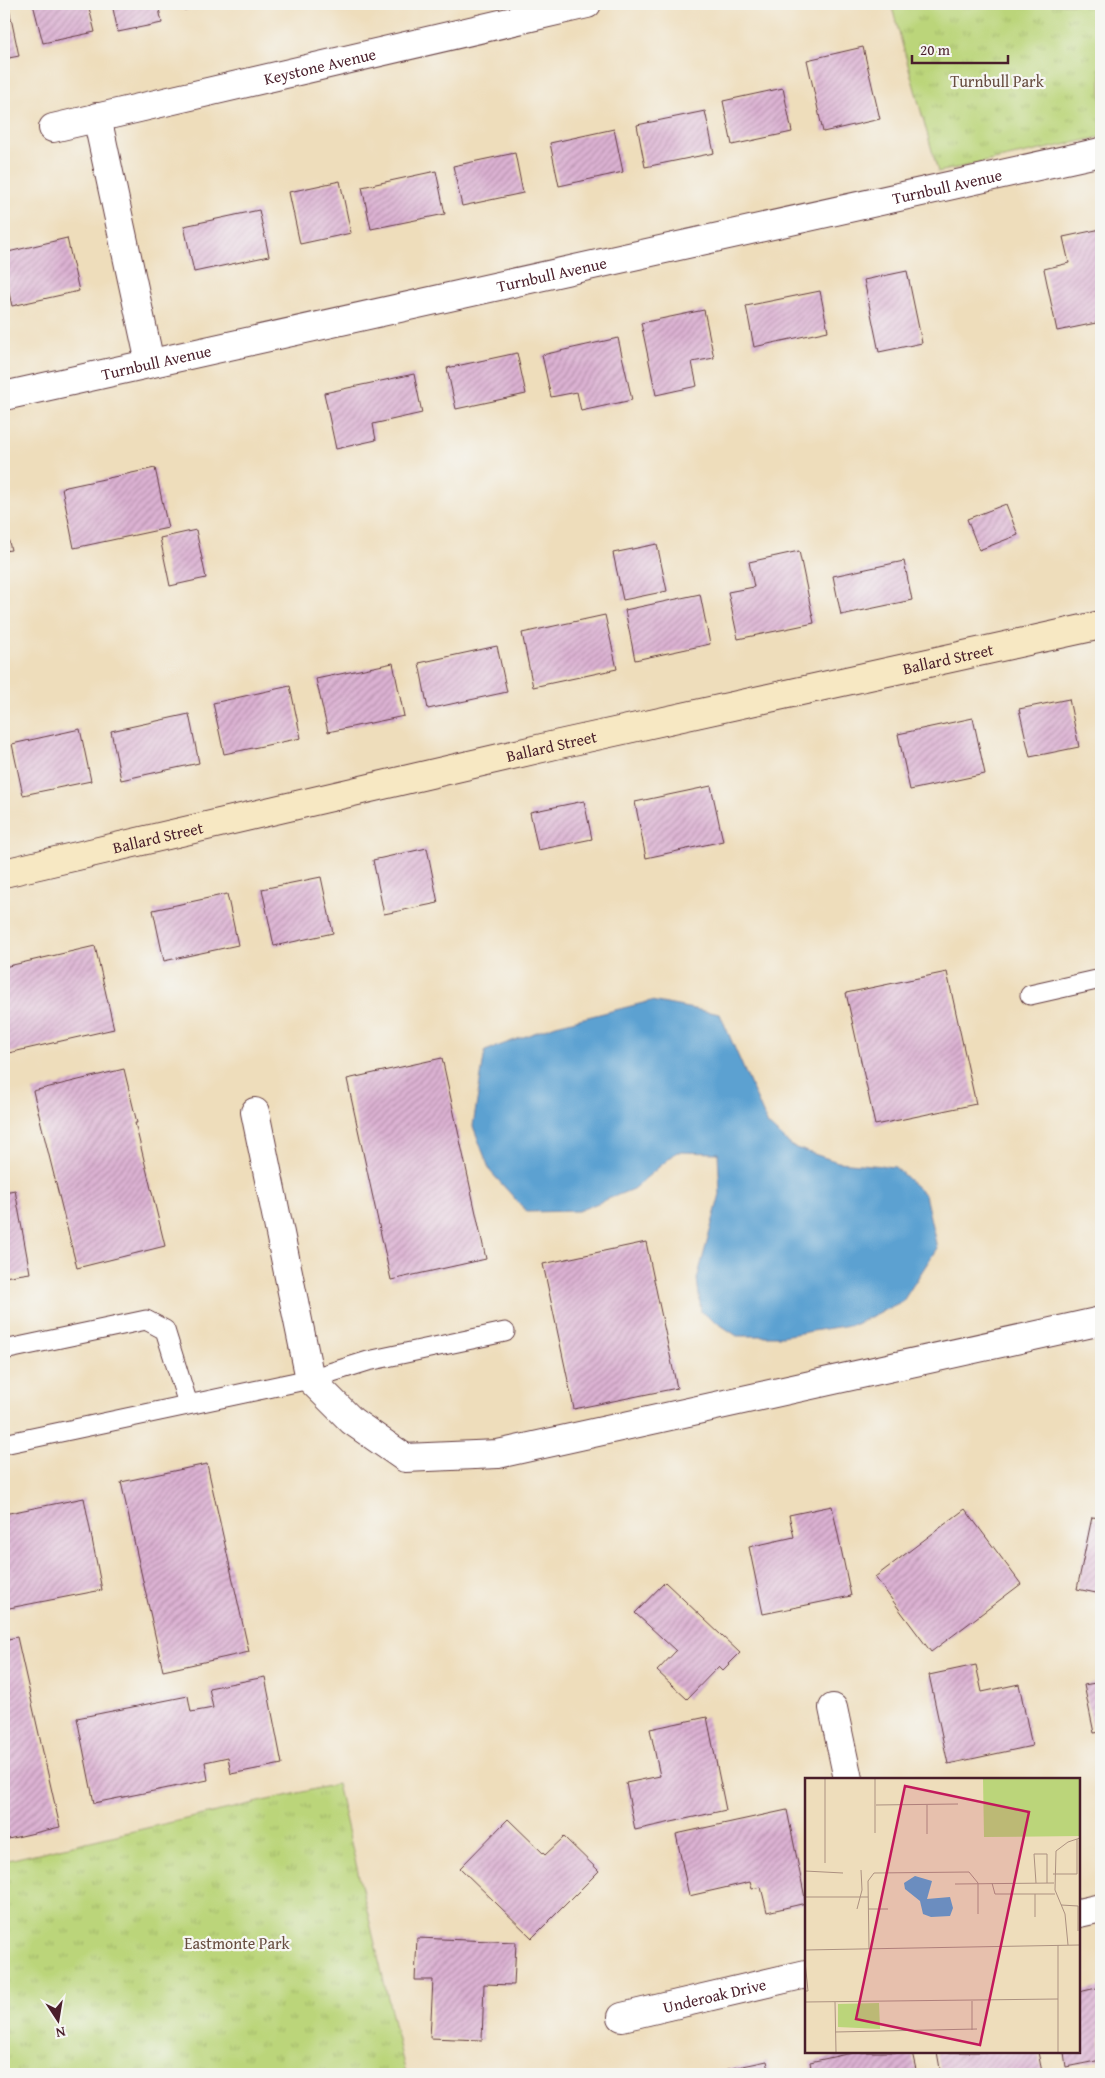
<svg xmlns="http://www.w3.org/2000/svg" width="1105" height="2078" font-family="'Gentium Book Plus',serif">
<defs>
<pattern id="park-tufts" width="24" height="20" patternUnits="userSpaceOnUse" patternTransform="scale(1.25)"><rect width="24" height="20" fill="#bbd57a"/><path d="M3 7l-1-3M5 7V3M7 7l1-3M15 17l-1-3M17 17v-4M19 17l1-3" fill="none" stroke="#a2b66a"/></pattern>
<pattern id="building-hatch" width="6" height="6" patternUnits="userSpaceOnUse" patternTransform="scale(1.25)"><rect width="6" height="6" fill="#dcb2d3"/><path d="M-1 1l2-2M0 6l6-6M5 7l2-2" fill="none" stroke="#b490ab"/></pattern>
</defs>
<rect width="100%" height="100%" fill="#f6f6f2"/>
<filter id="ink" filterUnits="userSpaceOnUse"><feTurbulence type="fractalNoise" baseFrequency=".02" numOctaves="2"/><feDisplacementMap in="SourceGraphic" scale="10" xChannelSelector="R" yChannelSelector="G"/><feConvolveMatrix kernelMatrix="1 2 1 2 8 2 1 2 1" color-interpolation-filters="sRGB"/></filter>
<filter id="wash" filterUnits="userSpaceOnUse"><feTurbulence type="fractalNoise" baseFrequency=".0096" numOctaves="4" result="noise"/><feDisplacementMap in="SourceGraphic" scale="20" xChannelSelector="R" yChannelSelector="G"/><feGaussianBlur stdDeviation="1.12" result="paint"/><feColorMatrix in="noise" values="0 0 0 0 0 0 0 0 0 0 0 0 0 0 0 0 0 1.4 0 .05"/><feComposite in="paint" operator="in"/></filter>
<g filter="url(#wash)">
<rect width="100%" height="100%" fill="#edb"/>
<path fill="url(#park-tufts)" stroke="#827a52" d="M 891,4 L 1101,4 L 1101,137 L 938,172 Z
M 337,1784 L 406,2074 L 4,2074 L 4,1861 Z"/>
<path fill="#5ca1d1" stroke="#53607e" d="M 651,1001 L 720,1014 L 768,1125 L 793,1147 L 838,1162 L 895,1167 L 925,1195 L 937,1248 L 903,1301 L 856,1324 L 782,1336 L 737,1336 L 701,1312 L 697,1279 L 720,1194 L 718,1153 L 677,1152 L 633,1189 L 578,1211 L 527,1212 L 490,1171 L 473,1126 L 485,1051 L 556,1025 Z"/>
<g id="blocks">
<path fill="url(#building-hatch)" d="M 8,4 L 19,56 L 4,59 L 4,5 Z
M 33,4 L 88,4 L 95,32 L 43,43 Z
M 112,4 L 158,4 L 162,23 L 118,32 Z
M 183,4 L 212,4 L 212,5 L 184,10 Z
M 863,47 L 880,119 L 823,132 L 807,60 Z
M 783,88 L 792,132 L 732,145 L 723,101 Z
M 705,111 L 714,153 L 645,167 L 637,125 Z
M 614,129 L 623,172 L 559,186 L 550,143 Z
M 515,153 L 523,193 L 462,206 L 453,166 Z
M 436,171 L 445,214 L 371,229 L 362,187 Z
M 340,181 L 351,233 L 300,244 L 289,192 Z
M 259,210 L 269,256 L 194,272 L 184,226 Z
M 1101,229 L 1101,322 L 1057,331 L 1044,269 L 1069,263 L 1063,237 Z
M 67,238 L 79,291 L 12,306 L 4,271 L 4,253 Z
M 907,271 L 922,343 L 879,352 L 864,280 Z
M 820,291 L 828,331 L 754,347 L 746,306 Z
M 704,310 L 714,358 L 692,362 L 697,386 L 656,395 L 641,323 Z
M 618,338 L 632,400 L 581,411 L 577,392 L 551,397 L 542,355 Z
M 517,353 L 526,394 L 456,409 L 447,368 Z
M 414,374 L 422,413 L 373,424 L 376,440 L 336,449 L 324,393 Z
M 155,468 L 168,528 L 74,548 L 62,488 Z
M 1101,496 L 1101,513 L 1100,514 L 1097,497 Z
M 1006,504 L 1018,535 L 979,550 L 967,519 Z
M 4,522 L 11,550 L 4,551 Z
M 196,530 L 206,578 L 170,586 L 160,538 Z
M 657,544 L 667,591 L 623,600 L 613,553 Z
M 799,551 L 814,623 L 738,639 L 728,592 L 754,587 L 749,562 Z
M 904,561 L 912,600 L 841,615 L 833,576 Z
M 700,594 L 710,644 L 635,660 L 625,610 Z
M 605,615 L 617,669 L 533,687 L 522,633 Z
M 497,646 L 507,692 L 428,709 L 419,663 Z
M 393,663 L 404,716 L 328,732 L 316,679 Z
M 290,686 L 301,738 L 224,754 L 213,703 Z
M 1069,699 L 1079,747 L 1030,757 L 1019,709 Z
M 189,714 L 199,763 L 121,780 L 111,731 Z
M 973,718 L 985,774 L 910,790 L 898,734 Z
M 80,729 L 91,781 L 23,795 L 12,744 Z
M 711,786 L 723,841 L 646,858 L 635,802 Z
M 584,801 L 592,839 L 538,850 L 530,812 Z
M 427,848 L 438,903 L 384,914 L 373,860 Z
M 321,877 L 333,933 L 274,946 L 262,889 Z
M 227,894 L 238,945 L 164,961 L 153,910 Z
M 95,946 L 114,1029 L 4,1054 L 4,967 Z
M 947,972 L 976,1104 L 875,1125 L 846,993 Z
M 442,1058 L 486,1259 L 391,1280 L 347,1079 Z
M 124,1069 L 137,1123 L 135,1123 L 165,1246 L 77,1268 L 33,1091 Z
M 15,1190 L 30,1273 L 4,1277 L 4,1192 Z
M 646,1242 L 677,1388 L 574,1409 L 543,1264 Z
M 207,1464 L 249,1652 L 163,1671 L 121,1482 Z
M 84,1498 L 102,1590 L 4,1609 L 4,1514 Z
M 832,1506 L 851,1596 L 763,1614 L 749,1547 L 794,1537 L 789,1515 Z
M 965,1509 L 1021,1584 L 931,1652 L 875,1577 Z
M 1092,1517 L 1101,1518 L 1101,1594 L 1077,1589 Z
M 665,1582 L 740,1653 L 723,1670 L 719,1666 L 687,1699 L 657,1671 L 676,1651 L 635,1613 Z
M 17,1637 L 60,1827 L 4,1840 L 4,1640 Z
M 976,1665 L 982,1692 L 1019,1684 L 1032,1746 L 948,1764 L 929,1675 Z
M 265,1677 L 282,1764 L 231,1774 L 228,1757 L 205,1762 L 208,1780 L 94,1803 L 77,1718 L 188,1696 L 191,1712 L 213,1708 L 209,1688 Z
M 1101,1682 L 1101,1732 L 1094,1733 L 1084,1685 Z
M 707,1717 L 726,1810 L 635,1830 L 626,1783 L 660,1776 L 650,1729 Z
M 787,1810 L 806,1903 L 767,1912 L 761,1887 L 752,1889 L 750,1882 L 689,1896 L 676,1834 Z
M 508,1819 L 545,1855 L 564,1837 L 599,1871 L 532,1938 L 460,1868 Z
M 417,1938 L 516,1942 L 514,1985 L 484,1984 L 482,2040 L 430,2038 L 433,1980 L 415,1980 Z
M 1101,1987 L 1101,2060 L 1066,2067 L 1064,2052 L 1079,2052 L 1079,1992 Z
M 856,2052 L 912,2052 L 917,2074 L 812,2074 L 810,2062 Z
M 937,2052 L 1038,2052 L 1042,2072 L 1034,2074 L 941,2074 Z
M 767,2061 L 770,2074 L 710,2074 L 710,2073 Z"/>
</g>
</g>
<g filter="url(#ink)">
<use href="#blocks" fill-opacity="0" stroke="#633c41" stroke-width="1"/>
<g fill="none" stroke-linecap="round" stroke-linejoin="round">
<g stroke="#633c41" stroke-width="21">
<path id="lane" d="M 1030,995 L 1101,979
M 4,1350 L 146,1320 L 165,1330 L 188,1404
M 4,1444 L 310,1379 L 368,1361 L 505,1332"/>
</g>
<g stroke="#633c41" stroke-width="30">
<g id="street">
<path d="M 97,117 L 150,363"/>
<path id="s1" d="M 53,128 L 587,4"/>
<path id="s2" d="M 4,396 L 1101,152"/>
<path d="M 255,1112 L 310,1379 L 352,1421 L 405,1458 L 498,1454 L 1101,1321"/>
<path d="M 833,1708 L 848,1779"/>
<path d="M 1079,1913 L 1101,1908"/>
<path id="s3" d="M 622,2017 L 806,1974"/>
</g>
</g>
<g stroke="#633c41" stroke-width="30">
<g id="secondary">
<path id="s4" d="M 4,873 L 555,745 L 1101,625"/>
</g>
</g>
<use href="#lane" stroke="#fff" stroke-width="19"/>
<use href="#street" stroke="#fff" stroke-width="28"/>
<use href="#secondary" stroke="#f7e8c3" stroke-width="28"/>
</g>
</g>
<g text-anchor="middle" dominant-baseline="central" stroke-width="4.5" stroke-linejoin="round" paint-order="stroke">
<g font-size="16" fill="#4a1f2b" stroke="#f6f6f2">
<text stroke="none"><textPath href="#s1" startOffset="274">Keystone Avenue</textPath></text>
<text stroke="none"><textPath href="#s2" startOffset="966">Turnbull Avenue</textPath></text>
<text stroke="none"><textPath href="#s2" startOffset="561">Turnbull Avenue</textPath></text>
<text stroke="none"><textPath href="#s2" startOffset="156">Turnbull Avenue</textPath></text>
<text stroke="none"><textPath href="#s4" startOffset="968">Ballard Street</textPath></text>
<text stroke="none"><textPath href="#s4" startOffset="562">Ballard Street</textPath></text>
<text stroke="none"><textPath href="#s4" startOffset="158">Ballard Street</textPath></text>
<text stroke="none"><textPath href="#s3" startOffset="95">Underoak Drive</textPath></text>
</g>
<g font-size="16" fill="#664c3f" stroke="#f6f6f2">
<text x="997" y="81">Turnbull Park</text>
<text x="237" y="1943">Eastmonte Park</text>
</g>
</g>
<g transform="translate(805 1778)">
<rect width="275" height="275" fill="#edb"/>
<path d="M 178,1 L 275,1 L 275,58 L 179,59 ZM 74,225 L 75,251 L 33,249 L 33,226 Z" fill="#bbd57a"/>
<path d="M 110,98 L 127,103 L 122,121 L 145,119 L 148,130 L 145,138 L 126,139 L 118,136 L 115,123 L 100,111 L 99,105 Z" fill="#5ca1d1"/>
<path fill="none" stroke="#ac9181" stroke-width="1" d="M 20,1 L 20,85M 71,27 L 153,26M 70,55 L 70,1M 122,56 L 122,27M 0,93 L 38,95M 248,96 L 272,96 L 272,61M 187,105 L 190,116 L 250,116M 231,105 L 229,76 L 242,76 L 242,105M 150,106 L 249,105M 230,116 L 230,139M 0,119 L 63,119M 256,127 L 273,128 L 273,153M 52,131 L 57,112 L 56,92M 63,131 L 83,131M 253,167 L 253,274M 263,167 L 260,136 L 250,112 L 251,73 L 263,64 L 275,60M 64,171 L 63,103 L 69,95 L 164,94 L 173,105 L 173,136M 0,172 L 275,167M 0,183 L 3,213 L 0,213M 167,223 L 167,252M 0,224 L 253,221M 30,224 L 31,274M 30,254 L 172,251"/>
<path fill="#c2185b" fill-opacity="0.15" stroke="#c2185b" stroke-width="2.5" d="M 100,8 L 224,34 L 175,267 L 51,241 Z"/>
<rect width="275" height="275" fill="none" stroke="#4a1f2b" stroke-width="2.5"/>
</g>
<rect width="1105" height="2078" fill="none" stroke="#f6f6f2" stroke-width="20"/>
<g transform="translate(58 2020) rotate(168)" stroke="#f6f6f2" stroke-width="4" paint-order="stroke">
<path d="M0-4L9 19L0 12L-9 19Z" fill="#4a1f2b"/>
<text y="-8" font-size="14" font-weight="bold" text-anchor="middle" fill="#4a1f2b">N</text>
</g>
<path d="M912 55v8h96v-8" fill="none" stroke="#4a1f2b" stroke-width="2.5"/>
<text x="920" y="55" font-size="15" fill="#4a1f2b" stroke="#f6f6f2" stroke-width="4" paint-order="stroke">20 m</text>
</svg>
